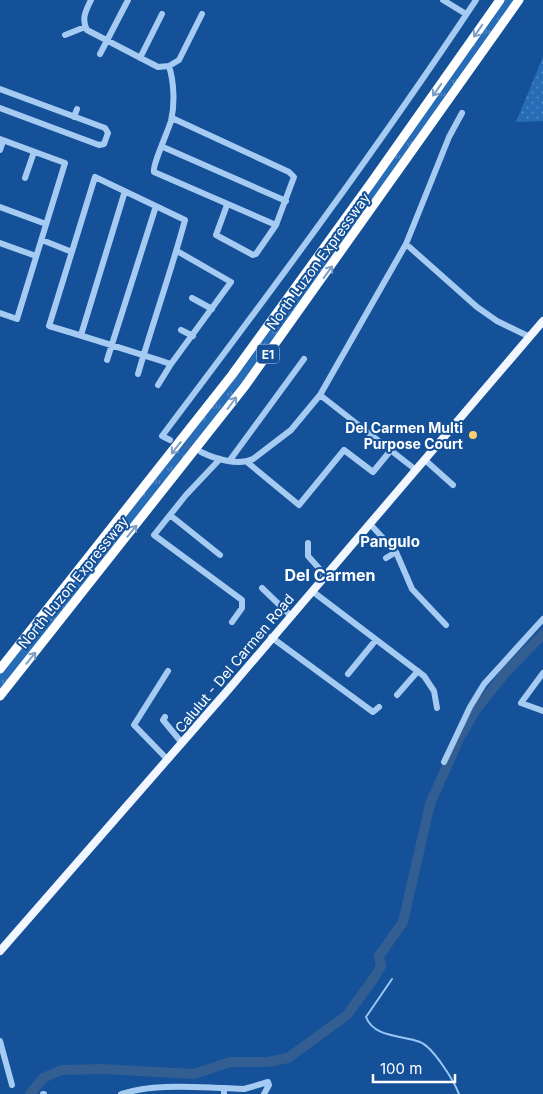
<svg xmlns="http://www.w3.org/2000/svg" width="543" height="1094" font-family="Inter,sans-serif">
<defs>
<pattern id="grass-tufts" width="24" height="20" patternUnits="userSpaceOnUse" patternTransform="scale(1.25)"><rect width="24" height="20" fill="#276cb6"/><path d="M3 7l-1-3M5 7V3M7 7l1-3M15 17l-1-3M17 17v-4M19 17l1-3" fill="none" stroke="#5289c5"/></pattern>
<pattern id="park-dots" width="8" height="8" patternUnits="userSpaceOnUse" patternTransform="scale(1.25)"><rect width="8" height="8" fill="#276cb6"/><path d="M2 2h.1M6 6h.1" fill="none" stroke="#5289c5" stroke-width="1.8" stroke-linecap="round"/></pattern>
</defs>
<rect width="100%" height="100%" fill="#145198"/>
<path fill="url(#grass-tufts)" d="M 503,0 L 516,0 L 436,118 L 224,408 L 0,690 L 0,674 L 150,486 Z"/>
<path fill="url(#park-dots)" d="M 543,57 L 543,121 L 516,122 Z"/>
<g fill="none" stroke-linecap="round" stroke-linejoin="round">
<path stroke="#99c6f5" stroke-width="2" d="M 392,979 L 366,1017 C 374,1038 402,1035 420,1042 C 433,1047 454,1081 459,1094"/>
<path stroke="#325e91" stroke-width="10" d="M 30,1094 L 43,1078 L 61,1070 L 103,1069 L 194,1074 L 230,1062 L 268,1062 L 288,1058 L 347,1015 L 374,978 L 381,966 L 379,956 L 403,922 L 430,804 L 459,739 L 475,711 L 506,672 L 543,634"/>
<path stroke="#376ba7" stroke-width="6" stroke-dasharray="6 3" stroke-linecap="butt" d="M 176,443 L 197,450"/>
<path stroke="#a6cbf2" stroke-width="6" d="M 91,0 C 86,10 81,19 87,30 L 158,67 L 169,66 L 179,60 L 202,14
M 443,0 L 466,14
M 65,35 L 85,27
M 100,54 L 128,0
M 140,58 L 162,14
M 169,66 C 174,82 175,104 171,121 C 168,131 152,166 154,172 L 276,225
M 0,89 L 105,128 L 108,133 L 104,144 L 99,145 L 0,108
M 74,117 L 77,109
M 172,118 L 289,172 L 294,177 L 276,225 L 256,254 L 253,255 L 216,235 L 227,205
M 0,139 L 65,163 L 17,319 L 0,313
M 163,147 L 286,201
M 0,150 L 3,141
M 25,178 L 34,152
M 0,207 L 46,224
M 42,240 L 72,252
M 0,243 L 36,256
M 406,244 L 477,307 L 497,321 L 530,337
M 192,298 L 212,309
M 181,330 L 193,336
M 81,335 L 125,191
M 107,360 L 156,206
M 138,374 C 153,322 171,272 185,220 L 95,177 L 49,326 C 90,338 130,351 171,364
M 158,385 L 171,364 L 231,282 L 177,251
M 320,395 L 416,470
M 170,440 L 162,436 C 270,293 377,149 476,0
M 201,452 C 215,459 238,466 253,459 L 291,430 L 320,395 L 406,244 L 449,137 L 462,113
M 220,459 L 186,495 L 154,535 L 242,600 L 242,608 L 232,622
M 230,460 L 304,359
M 425,460 L 453,485
M 247,462 L 299,505 L 344,450 L 373,472 L 391,450
M 170,515 L 220,555
M 370,524 L 396,552 L 412,589 L 446,625
M 308,543 L 308,556 L 325,575
M 386,558 L 396,552
M 262,588 L 291,616
M 312,591 L 424,676 L 434,691 L 437,708
M 271,637 L 373,712 L 379,707
M 543,673 L 521,703 L 543,711
M 348,674 L 375,641
M 397,695 L 418,671
M 165,717 L 163,720 L 182,743
M 168,760 L 134,725 L 168,671
M 444,762 L 470,707 L 484,684 L 543,619
M 0,1041 L 12,1085
M 224,1088 L 244,1089 L 268,1082 L 269,1085 L 264,1094
M 43,1094 L 44,1094
M 121,1094 C 154,1084 190,1087 224,1088 L 224,1094"/>
<path stroke="#f2f7ff" stroke-width="8" d="M 0,951 L 228,690 L 543,321"/>
<path stroke="#fff" stroke-width="9" d="M 0,669 L 232,375 L 371,183 L 500,0
M 0,696 L 245,386 L 519,0"/>
</g>
<defs><path id="oneway-shaft" d="M-6 0H5M1.5-3L5.5 0L1.5 3" fill="none" stroke-width="1.6" stroke-linecap="round" stroke-linejoin="round" transform="scale(1.25)"/></defs>
<g stroke="#7e9fc6">
<use href="#oneway-shaft" transform="translate(478 31) rotate(125)"/>
<use href="#oneway-shaft" transform="translate(437 90) rotate(125)"/>
<use href="#oneway-shaft" transform="translate(328 272) rotate(-54)"/>
<use href="#oneway-shaft" transform="translate(232 403) rotate(-53)"/>
<use href="#oneway-shaft" transform="translate(176 448) rotate(128)"/>
<use href="#oneway-shaft" transform="translate(132 531) rotate(-51)"/>
<use href="#oneway-shaft" transform="translate(31 658) rotate(-51)"/>
</g>
<circle fill="#ffcf68" stroke="#145198" stroke-width="2" cx="473" cy="435" r="5"/>
<g text-anchor="middle" dominant-baseline="central" stroke-width="4" stroke-linejoin="round" paint-order="stroke">
<rect fill="#145198" stroke="#b8cbe0" stroke-width="1" x="257" y="344.5" width="22" height="19" rx="4"/>
<g font-size="12" font-weight="bold" fill="#fff">
<text x="268" y="354">E1</text>
</g>
<g font-size="14" fill="#fff" stroke="#145198">
<text transform="translate(318 261) rotate(-54)">North Luzon Expressway</text>
<text transform="translate(73 582) rotate(-51)">North Luzon Expressway</text>
<text transform="translate(234 663) rotate(-50)">Calulut - Del Carmen Road</text>
</g>
<g font-size="14" font-weight="bold" fill="#fff" stroke="#145198" text-anchor="end">
<text x="463" y="427">Del Carmen Multi<tspan x="463" dy="16">Purpose Court</tspan></text>
</g>
<g font-size="15" font-weight="bold" fill="#fff" stroke="#145198">
<text x="390" y="541">Pangulo</text>
</g>
<g font-size="16" font-weight="bold" fill="#fff" stroke="#145198">
<text x="330" y="575">Del Carmen</text>
</g>
</g>
<path d="M373 1074v8h82v-8" fill="none" stroke="#ffffff" stroke-width="2.5"/>
<text x="380" y="1074" font-size="15" fill="#ffffff" stroke="#145198" stroke-width="4" paint-order="stroke">100 m</text>
</svg>
